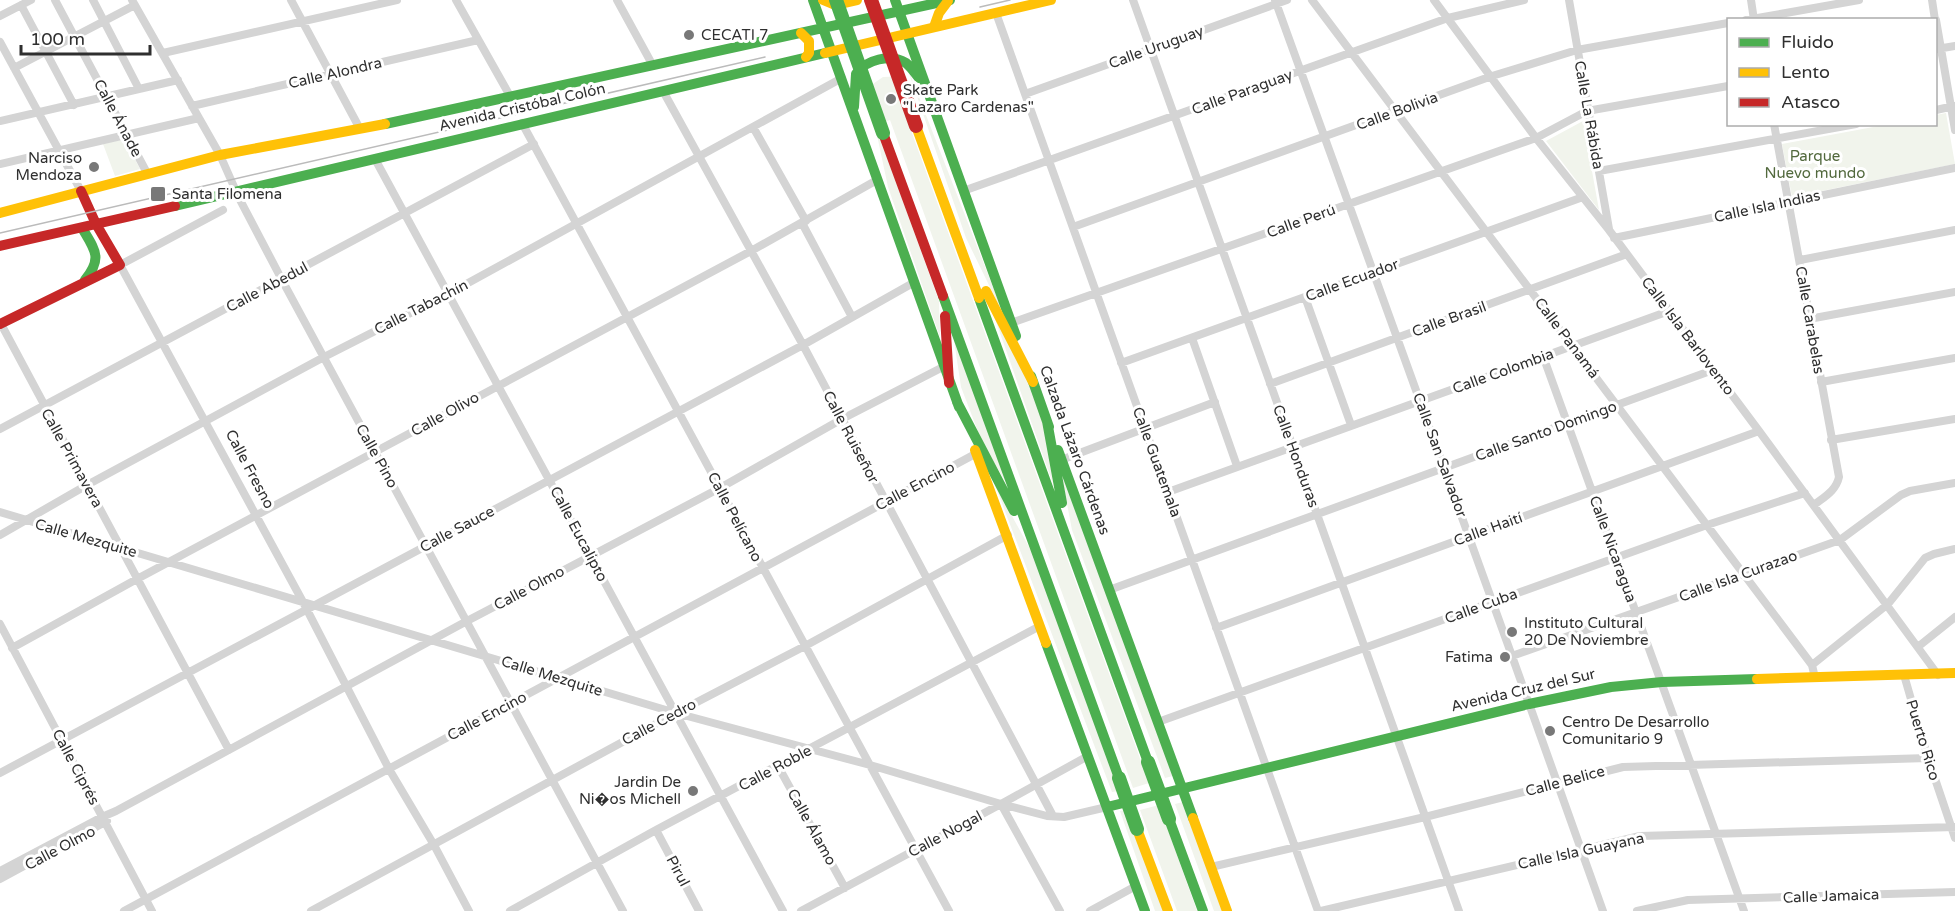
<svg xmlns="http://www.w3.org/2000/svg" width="1955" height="911" font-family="'Varela Round',sans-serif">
<rect width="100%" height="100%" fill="#fff"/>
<path fill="#f1f4ec" d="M 903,56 L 1005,318 L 966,238 Z
M 906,76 L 918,109 L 905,114 L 1149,783 L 1133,788 L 890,120 L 877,124 L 864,90 L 883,77 Z
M 1946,113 L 1955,164 L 1792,197 L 1782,144 L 1884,125 L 1936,124 L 1936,115 Z
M 874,121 L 939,301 L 940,337 L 888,187 Z
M 1583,121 L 1599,210 L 1546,141 Z
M 124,139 L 140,169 L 115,176 L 103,144 Z
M 994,316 L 1032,386 L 1043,418 L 1053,484 Z
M 952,327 L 1011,491 L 982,442 L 961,387 Z
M 1059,462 L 1173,776 L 1165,778 L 1072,530 Z
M 995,485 L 1040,567 L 1118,791 L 1112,792 Z
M 1183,802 L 1223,911 L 1214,911 L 1175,804 Z
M 1159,805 L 1197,911 L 1177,911 L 1140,810 Z
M 1126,810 L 1164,911 L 1155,911 L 1120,811 Z"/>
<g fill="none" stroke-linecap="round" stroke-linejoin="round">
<path stroke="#d4d4d4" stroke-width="8" d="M 55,0 L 147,173
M 93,0 L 139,89
M 132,0 L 220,155 L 239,198 L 282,280 L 623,911
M 291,0 L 360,129
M 456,0 L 510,96
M 617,0 L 652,64
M 1133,0 L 1459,911
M 1275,0 L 1512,656 L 1603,911
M 1312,0 L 1812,665 L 1815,678
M 1434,0 L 1536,138 L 1609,230 L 1759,431 L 1938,675
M 1569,0 L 1609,229
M 1751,0 L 1754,20
M 1932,0 L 1935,20
M 21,5 L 74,105
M 996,13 L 1318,911
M 0,16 L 31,0
M 1746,20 L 1859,0
M 1936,20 L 1955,130
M 0,42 L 81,191
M 1937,49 L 1955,46
M 163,53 L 397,0
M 14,68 L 135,5
M 663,91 L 803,345 L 1053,816
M 1025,94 L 1287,0
M 192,106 L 478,40
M 1936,110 L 1954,106
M 0,121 L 178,80
M 522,123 L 949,911
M 1774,124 L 1839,477 C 1836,491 1824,497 1814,505
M 753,127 L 806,221
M 375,159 L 783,911
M 0,164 L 199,118
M 1599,171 L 1856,124
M 963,191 L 1448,18 L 1524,0
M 223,210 L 120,265 L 303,602 L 389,769 L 434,845 L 469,911
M 802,223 L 852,317
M 1073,227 L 1492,76 L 1577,50 L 1728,23
M 1614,238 L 1955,168
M 1800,260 L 1955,230
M 1305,297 L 1351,425
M 1809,319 L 1955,292
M 1011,323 L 1536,138 L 1587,111 L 1728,86
M 1,324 L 229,750
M 1192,338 L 1237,466
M 1543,356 L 1744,911
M 1121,363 L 1583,197
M 1821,382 L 1955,358
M 1270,384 L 1627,254
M 0,429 L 534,144
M 1831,440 L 1955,419
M 1061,460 L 1215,402
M 1168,492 L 1669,311
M 0,512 L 676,713 L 870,765 L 1001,804 L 1047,816 L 1064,817 L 1107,807
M 0,535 L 87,485 L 324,357 L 448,294 L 842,78
M 1109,590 L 1713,370
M 0,624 L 152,911
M 1216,628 L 1759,431
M 1919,646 L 1955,617
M 12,648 L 137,579 L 751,251 L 877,180
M 1512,656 L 1840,540 L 1901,495 L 1910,491 L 1955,483
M 1812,665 L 1888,604 L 1925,558 L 1934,554 L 1955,549
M 1904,675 L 1928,758 L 1955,838
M 1158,722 L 1707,525 L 1805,493
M 778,766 L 845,888
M 0,773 L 803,345 L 913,283
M 1001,804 L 1060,911
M 656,830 L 699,911
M 1211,867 L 1425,817 L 1623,767 L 1928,758
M 0,871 L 102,817 L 116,811 L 467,621 L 720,488 L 842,419 L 943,367
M 0,879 L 107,821
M 124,911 L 977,453
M 311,911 L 676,713 L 805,646 L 1008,535
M 510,911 L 656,830 L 1040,626
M 801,911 L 1001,804 L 1088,756
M 1090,911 L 1136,886
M 1321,911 L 1640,836 L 1955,827
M 1637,911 L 1688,900 L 1955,892"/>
<path stroke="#4caf50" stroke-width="10" d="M 813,0 L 959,407
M 895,0 L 1016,336
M 854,107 L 856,74 C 865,60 891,53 906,63 C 911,67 915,73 919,78
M 385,124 L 950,0
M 175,206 L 825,53
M 82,228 C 95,250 103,258 85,280
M 943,296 L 1119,778
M 979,298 L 1148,762
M 1031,376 L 1049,427
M 957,402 L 1014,511
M 1047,421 L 1062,503
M 1058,450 L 1193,818
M 1046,643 L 1145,911
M 1107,807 L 1529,704 L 1611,687 L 1662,682 L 1757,679
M 1169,819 L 1203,911"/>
<path stroke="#ffc107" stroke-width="10" d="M 823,0 L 835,5 L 857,0
M 934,27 L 939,13 L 948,1
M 801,33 L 809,41 L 809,53 L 806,57
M 825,53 L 1051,0
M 916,126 L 979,298
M 0,213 L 220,155 L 385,124
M 986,291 L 1033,382
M 975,450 L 1046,643
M 1757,679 L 1955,673
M 1193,818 L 1227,911
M 1137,829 L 1168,911"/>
<path stroke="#c62828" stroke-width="10" d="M 883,133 L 943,296
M 0,246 L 175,206
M 945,316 L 949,383
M 0,324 L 120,265 L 96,224 L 81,191"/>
<path stroke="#bbb" stroke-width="1.5" d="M 980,7 L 1010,0
M 0,233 L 765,57"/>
<path stroke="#4caf50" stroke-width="14" d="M 836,0 L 883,133
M 1148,762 L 1169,819
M 1119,778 L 1137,829"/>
<path stroke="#c62828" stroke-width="14" d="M 871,0 L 916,126"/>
</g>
<g fill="#787878" stroke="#fff" stroke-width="2">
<circle cx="689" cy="35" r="6"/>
<circle cx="891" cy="99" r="6"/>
<circle cx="94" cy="167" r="6"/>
<rect x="150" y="186" width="16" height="16" rx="3"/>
<circle cx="1512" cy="632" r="6"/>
<circle cx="1505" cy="657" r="6"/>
<circle cx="1550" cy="731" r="6"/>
<circle cx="693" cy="791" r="6"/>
</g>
<g text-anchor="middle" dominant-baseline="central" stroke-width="6" stroke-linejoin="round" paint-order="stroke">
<g font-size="15" fill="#2f2f2f" stroke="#fff" text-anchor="start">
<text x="701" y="35">CECATI 7</text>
<text x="903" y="90">Skate Park<tspan x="903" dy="17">"Lazaro Cardenas"</tspan></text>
<text x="82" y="158" text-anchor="end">Narciso<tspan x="82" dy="17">Mendoza</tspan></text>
<text x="172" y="194">Santa Filomena</text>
<text x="1524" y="623">Instituto Cultural<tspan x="1524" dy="17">20 De Noviembre</tspan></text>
<text x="1493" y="657" text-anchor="end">Fatima</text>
<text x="1562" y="722">Centro De Desarrollo<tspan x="1562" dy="17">Comunitario 9</tspan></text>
<text x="681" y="782" text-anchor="end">Jardin De<tspan x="681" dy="17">Ni�os Michell</tspan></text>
</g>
<g font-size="15" fill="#2f2f2f" stroke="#fff">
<text transform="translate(1156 47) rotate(-20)">Calle Uruguay</text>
<text transform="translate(335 73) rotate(-13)">Calle Alondra</text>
<text transform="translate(1242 92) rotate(-20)">Calle Paraguay</text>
<text transform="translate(522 107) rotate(-13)">Avenida Cristóbal Colón</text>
<text transform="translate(1397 111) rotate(-20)">Calle Bolivia</text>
<text transform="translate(1589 115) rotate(80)">Calle La Rábida</text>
<text transform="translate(118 118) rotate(62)">Calle Ánade</text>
<text transform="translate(1767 206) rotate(-12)">Calle Isla Indias</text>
<text transform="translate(1301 221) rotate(-20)">Calle Perú</text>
<text transform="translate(1352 280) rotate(-20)">Calle Ecuador</text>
<text transform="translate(267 287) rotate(-28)">Calle Abedul</text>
<text transform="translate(421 307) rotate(-27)">Calle Tabachín</text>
<text transform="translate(1449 319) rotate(-20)">Calle Brasil</text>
<text transform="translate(1810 320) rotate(80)">Calle Carabelas</text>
<text transform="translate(1688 336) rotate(53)">Calle Isla Barlovento</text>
<text transform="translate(1567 338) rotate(53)">Calle Panamá</text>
<text transform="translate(1503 371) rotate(-20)">Calle Colombia</text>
<text transform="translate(445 414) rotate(-29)">Calle Olivo</text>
<text transform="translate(1546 431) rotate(-20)">Calle Santo Domingo</text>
<text transform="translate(851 437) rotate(62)">Calle Ruiseñor</text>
<text transform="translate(1075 450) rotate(70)">Calzada Lázaro Cárdenas</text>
<text transform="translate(1440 455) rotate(70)">Calle San Salvador</text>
<text transform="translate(377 456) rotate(61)">Calle Pino</text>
<text transform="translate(1296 456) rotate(70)">Calle Honduras</text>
<text transform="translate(72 458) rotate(61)">Calle Primavera</text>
<text transform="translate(1157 462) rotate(70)">Calle Guatemala</text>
<text transform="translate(250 469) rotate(62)">Calle Fresno</text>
<text transform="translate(915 486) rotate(-28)">Calle Encino</text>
<text transform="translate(735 517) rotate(62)">Calle Pelícano</text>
<text transform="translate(457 529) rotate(-28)">Calle Sauce</text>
<text transform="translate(1488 529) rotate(-20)">Calle Haití</text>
<text transform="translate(579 534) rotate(62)">Calle Eucalipto</text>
<text transform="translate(86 538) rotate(16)">Calle Mezquite</text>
<text transform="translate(1613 549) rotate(70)">Calle Nicaragua</text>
<text transform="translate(1738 576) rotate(-20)">Calle Isla Curazao</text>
<text transform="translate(529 588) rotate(-28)">Calle Olmo</text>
<text transform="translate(1481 606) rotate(-20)">Calle Cuba</text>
<text transform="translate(552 676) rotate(17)">Calle Mezquite</text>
<text transform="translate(1523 690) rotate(-13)">Avenida Cruz del Sur</text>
<text transform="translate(487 716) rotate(-28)">Calle Encino</text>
<text transform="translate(659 722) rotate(-28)">Calle Cedro</text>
<text transform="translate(1923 740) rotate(73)">Puerto Rico</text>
<text transform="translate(76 767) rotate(62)">Calle Ciprés</text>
<text transform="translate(775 768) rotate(-28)">Calle Roble</text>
<text transform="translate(1565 781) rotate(-15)">Calle Belice</text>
<text transform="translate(812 827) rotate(61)">Calle Álamo</text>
<text transform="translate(945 834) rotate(-28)">Calle Nogal</text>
<text transform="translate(60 848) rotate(-28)">Calle Olmo</text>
<text transform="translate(1581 851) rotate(-12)">Calle Isla Guayana</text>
<text transform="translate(678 871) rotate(62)">Pirul</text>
<text transform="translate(1831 896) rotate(-2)">Calle Jamaica</text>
</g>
<g font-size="15" fill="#52693d" stroke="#fff">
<text x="1815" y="156">Parque<tspan x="1815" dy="17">Nuevo mundo</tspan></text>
</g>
</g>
<rect x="1727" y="18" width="210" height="108" fill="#ffffff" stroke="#acacac" stroke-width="1.5"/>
<rect x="1739" y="38" width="30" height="9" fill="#4caf50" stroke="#acacac" stroke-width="1.5"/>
<text x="1781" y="48" font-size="18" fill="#2f2f2f">Fluido</text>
<rect x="1739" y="68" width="30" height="9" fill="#ffc107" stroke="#acacac" stroke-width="1.5"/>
<text x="1781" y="78" font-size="18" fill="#2f2f2f">Lento</text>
<rect x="1739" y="98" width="30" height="9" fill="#c62828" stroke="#acacac" stroke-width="1.5"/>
<text x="1781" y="108" font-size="18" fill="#2f2f2f">Atasco</text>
<path d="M21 45v9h129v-9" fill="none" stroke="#2f2f2f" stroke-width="3"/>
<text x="30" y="45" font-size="18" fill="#2f2f2f" stroke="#ffffff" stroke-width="4.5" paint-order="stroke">100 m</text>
</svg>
